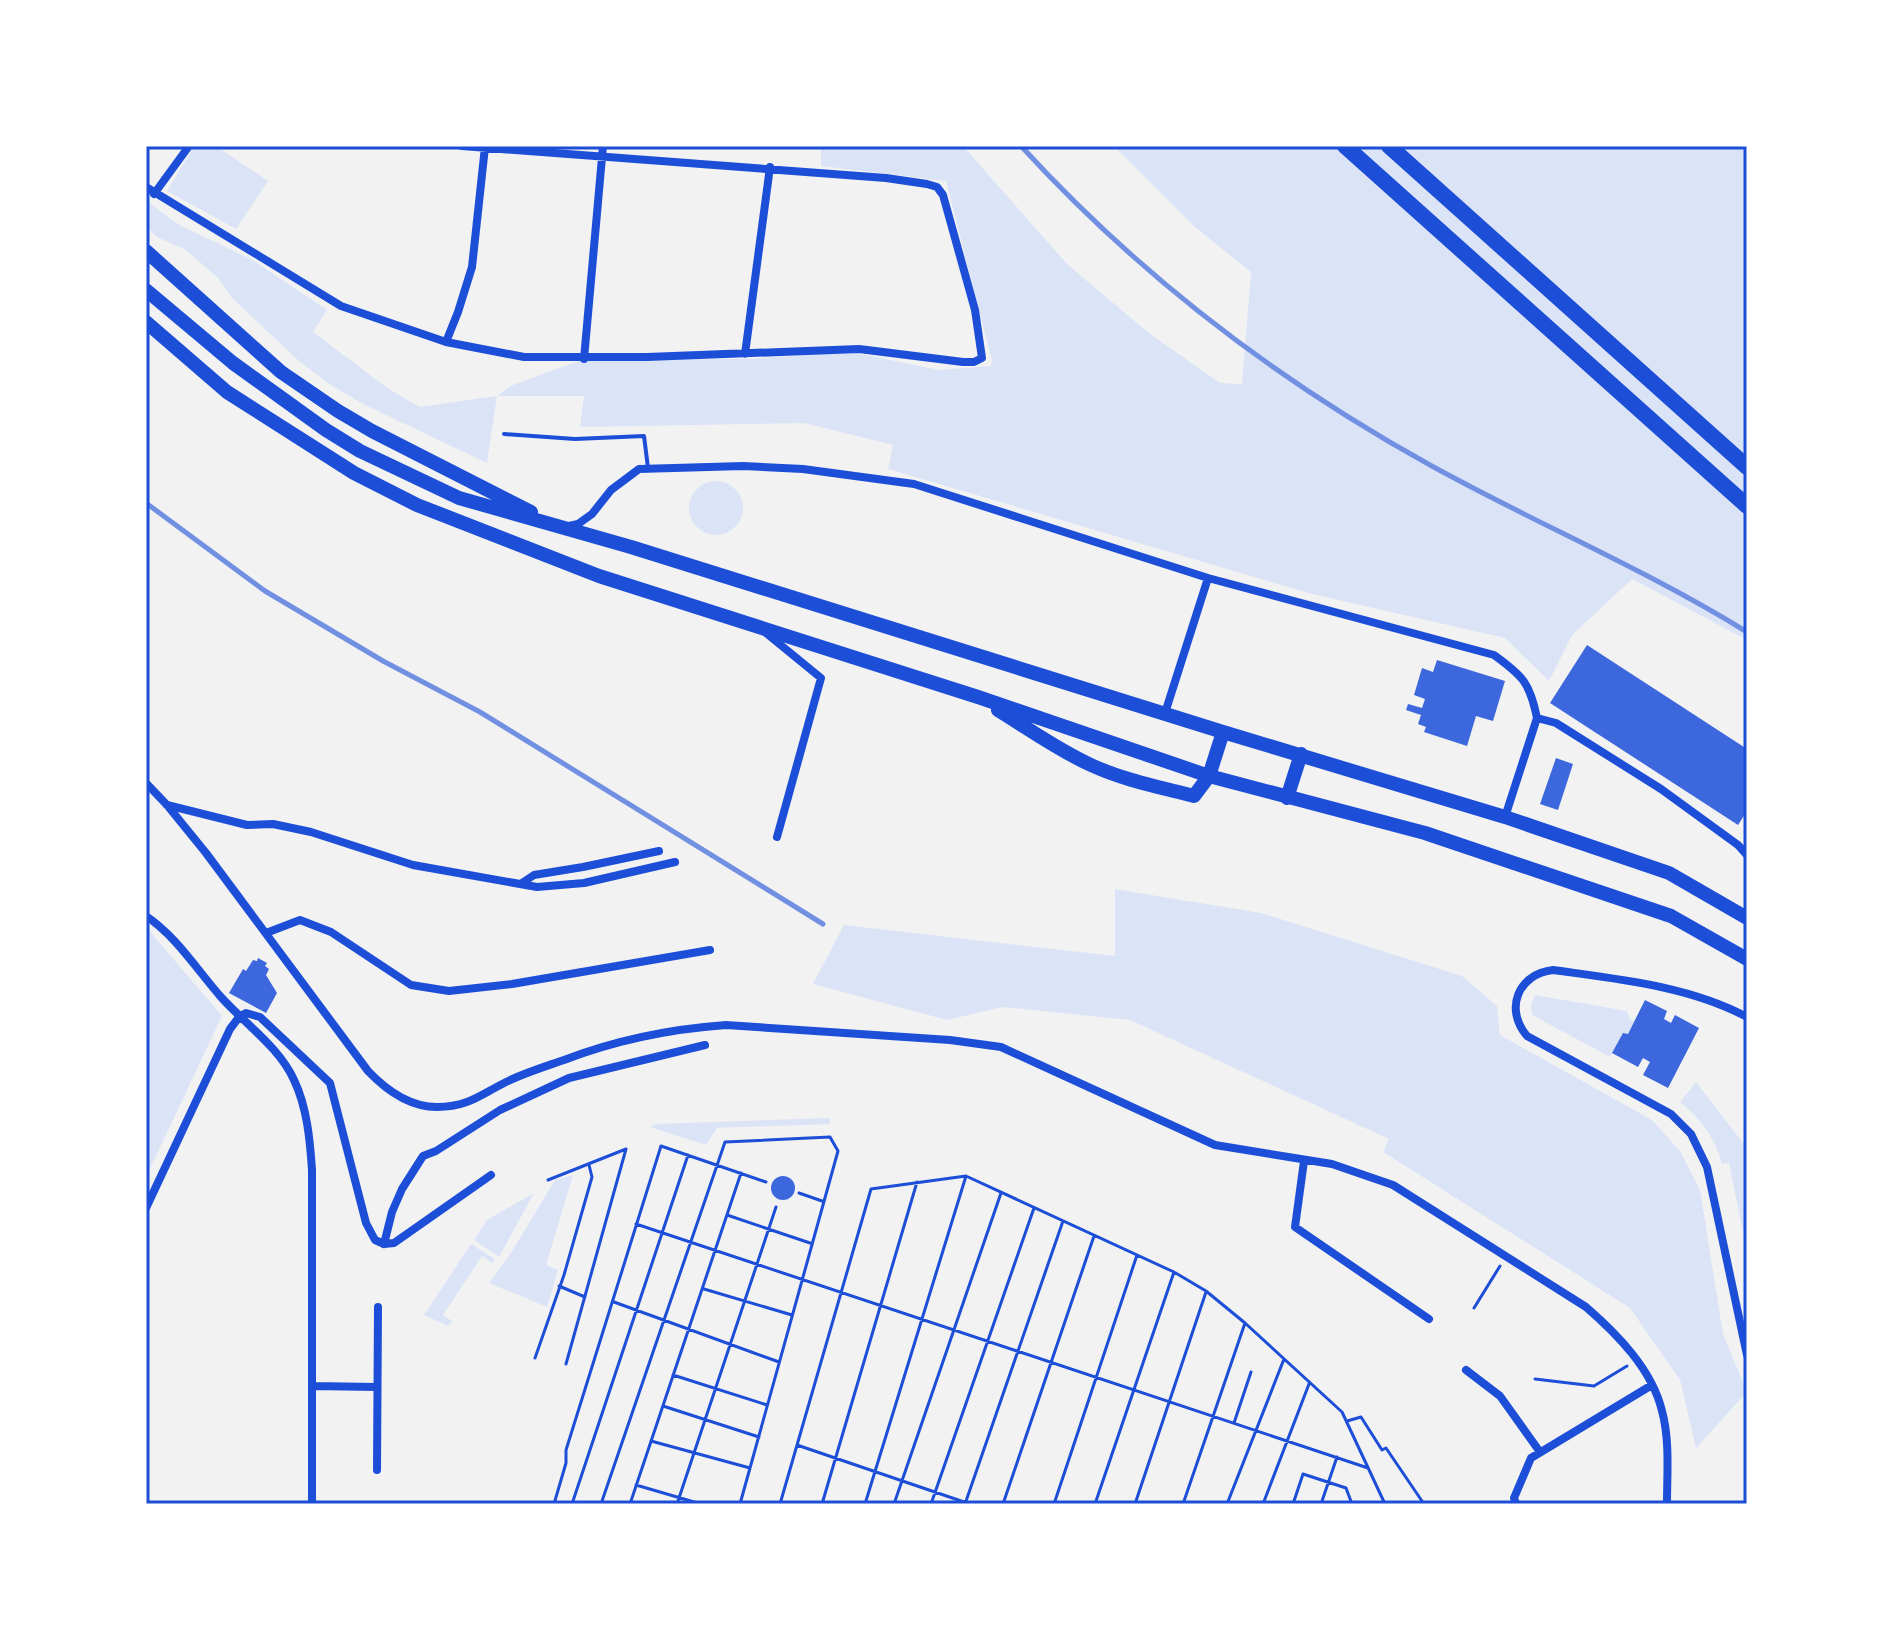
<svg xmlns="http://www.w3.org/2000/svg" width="1893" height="1650" font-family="Overpass,sans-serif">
<rect width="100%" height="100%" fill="#f2f2f2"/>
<path fill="#dbe4f7" d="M 194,146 L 216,146 L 268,181 L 236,229 L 167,191 Z
M 821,146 L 963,146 L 1068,265 L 1150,334 L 1220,383 L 1242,384 L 1251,272 L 1195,227 L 1114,146 L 1747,146 L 1747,640 L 1632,579 L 1572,635 L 1549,681 L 1505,638 L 1312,594 L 888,469 L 893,445 L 804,423 L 580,427 L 584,396 L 497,396 L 487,463 L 361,403 L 331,385 L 300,362 L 231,297 L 218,278 L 186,250 L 157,237 L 146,226 L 146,201 L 181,226 L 251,259 L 327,310 L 313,332 L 390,390 L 420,407 L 497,396 L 510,386 L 584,359 L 748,359 L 851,352 L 939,370 L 991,366 L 992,361 L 946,181 L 821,166 Z
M689 508a27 27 0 1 1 54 0a27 27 0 1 1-54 0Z
M 1115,889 L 1261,913 L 1462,976 L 1497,1006 L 1500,1035 L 1652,1120 L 1680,1151 L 1700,1190 L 1723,1334 L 1747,1392 L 1696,1448 L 1680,1380 L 1630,1308 L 1383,1152 L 1389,1139 L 1130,1020 L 1003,1007 L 947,1020 L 813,984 L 844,925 L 1115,956 Z
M 146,927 L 222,1016 L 146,1177 Z
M 1535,995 L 1627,1011 L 1630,1019 L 1634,1021 L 1628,1034 L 1623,1034 L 1610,1057 L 1532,1015 L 1531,1005 Z
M 1696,1082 L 1747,1148 L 1747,1253 L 1729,1163 L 1722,1164 C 1715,1138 1701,1119 1680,1102 Z
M 830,1118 L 830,1124 L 717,1128 L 706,1145 L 650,1127 L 656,1124 Z
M 573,1175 L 546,1265 L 558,1270 L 547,1307 L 489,1283 L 511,1253 L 555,1180 Z
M 534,1193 L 499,1257 L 474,1240 L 487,1220 Z
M 471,1244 L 495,1259 L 492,1263 L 482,1256 L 443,1315 L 452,1321 L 448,1326 L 424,1315 Z"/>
<path fill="#3d67dc" d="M 1587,645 L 1747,749 L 1747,811 L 1738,825 L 1550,703 Z
M 1437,660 L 1505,681 L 1493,721 L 1476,716 L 1467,746 L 1424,732 L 1426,727 L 1418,724 L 1421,715 L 1406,710 L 1408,704 L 1422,708 L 1425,699 L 1414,695 L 1422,668 L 1433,672 Z
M 1556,758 L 1573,764 L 1558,810 L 1540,804 Z
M 258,958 L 267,963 L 265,966 L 269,969 L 266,975 L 277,993 L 266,1013 L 229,993 L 243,969 L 246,971 L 253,960 L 257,961 Z
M 1645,1000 L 1667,1011 L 1664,1019 L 1671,1023 L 1675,1015 L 1699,1028 L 1668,1088 L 1643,1075 L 1650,1062 L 1643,1058 L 1638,1067 L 1612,1053 L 1623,1033 L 1628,1034 Z
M771 1188a12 12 0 1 1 24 0a12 12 0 1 1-24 0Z"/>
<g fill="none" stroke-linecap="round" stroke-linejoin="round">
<path stroke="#1d4ed8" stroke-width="3" d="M 548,1180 L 626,1149
M 799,1193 L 822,1201
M 727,1215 L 810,1243
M 636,1224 L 1368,1468
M 559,1286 L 585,1297
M 704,1289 L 792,1315
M 614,1302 L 779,1362
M 1474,1308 L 1500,1266
M 535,1358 L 564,1275 L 592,1177 L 589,1165
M 566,1364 L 626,1149
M 673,1375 L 767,1405
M 1535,1379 L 1594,1386 L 1627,1366
M 663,1406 L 759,1437
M 1347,1421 L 1361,1417 L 1382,1450 L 1386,1448 L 1424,1504
M 1234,1423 L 1251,1372
M 651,1441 L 750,1468
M 797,1445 L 970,1504
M 636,1485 L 701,1504
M 554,1504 L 566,1463 L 566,1450 L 661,1146 L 766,1182
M 572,1504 L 688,1155
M 601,1504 L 725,1142 L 830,1137 L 838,1151 L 740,1504
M 630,1504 L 741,1173
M 677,1504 L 776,1207
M 780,1504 L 871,1189 L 966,1176 L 1174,1272 L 1206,1291 L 1245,1323 L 1342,1412 L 1385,1504
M 822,1504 L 917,1182
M 865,1504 L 966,1176
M 894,1504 L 1001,1193
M 931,1504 L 1034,1208
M 965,1504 L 1063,1221
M 1003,1504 L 1094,1236
M 1054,1504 L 1137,1255
M 1095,1504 L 1174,1272
M 1135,1504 L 1206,1292
M 1183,1504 L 1245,1323
M 1227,1504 L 1284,1359
M 1263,1504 L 1309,1384
M 1293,1504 L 1303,1474 L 1346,1488 L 1352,1504
M 1321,1504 L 1337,1457"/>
<path stroke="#1d4ed8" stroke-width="4" d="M 504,434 L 575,439 L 644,436 L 648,468"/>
<path stroke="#1d4ed8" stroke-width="8" d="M 146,187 L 341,306 L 446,342 L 524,357 L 647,357 L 859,349 L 963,362 L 974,362 L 982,358 L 975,310 L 943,195 L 937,187 L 927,184 L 886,178 L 462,146
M 154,194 L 189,146
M 446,342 L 458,312 L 472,267 L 485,147
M 745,354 L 770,167
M 584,359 L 603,146
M 569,526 L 578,524 L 592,514 L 611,490 L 639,469 L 743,466 L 803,469 L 914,484 L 1208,578 L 1494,655 C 1523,676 1530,683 1537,718 L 1556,723 L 1661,789 L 1738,845 L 1747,855
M 766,633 L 821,678 L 777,837
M 1165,713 L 1208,578
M 146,783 L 167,805 L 206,853 L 368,1071 C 387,1091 409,1107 437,1107 C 468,1107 480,1095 506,1082 C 524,1073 544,1067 564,1060 C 616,1040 671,1029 726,1025 L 950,1040 L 1001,1047 L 1215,1145 L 1332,1164 L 1393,1185 L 1586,1307 C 1617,1334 1652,1369 1662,1411 C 1670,1440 1667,1474 1667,1504
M 167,805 L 247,825 L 273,824 L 311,832 L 413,865 L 537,887 L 584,883 L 675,862
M 1505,817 L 1537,718
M 522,883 L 534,875 L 583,867 L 659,851
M 146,916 C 177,937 197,970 221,997 C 245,1024 279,1047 294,1080 C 307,1107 310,1140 312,1170 L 312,1504
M 266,933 L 300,920 L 331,932 L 411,985 L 449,991 L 512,984 L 710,950
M 239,1017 L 246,1013 L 260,1017 L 330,1083 L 366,1223 L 375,1240 L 384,1244 L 392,1212 L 402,1189 L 423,1156 L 436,1151 L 500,1110 L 569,1078 L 705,1045
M 1747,1017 C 1689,986 1618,979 1553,970 C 1518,974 1504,1009 1527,1036 L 1671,1114 L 1691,1134 L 1707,1167 L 1747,1355
M 1304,1161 L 1295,1227 L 1429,1319
M 146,1208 L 230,1029 L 239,1017
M 384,1244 L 394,1243 L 491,1175
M 1466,1370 L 1500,1396 L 1540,1452
M 312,1386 L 376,1387
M 377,1470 L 378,1307
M 1516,1504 L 1514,1498 L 1531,1458 L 1652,1385"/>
<path stroke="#1d4ed8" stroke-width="14" d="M 146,251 L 281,372 L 338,411 L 372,431 L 531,512
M 146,290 L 233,363 L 326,430 L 360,451 L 459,498 L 631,547 L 1223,732 L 1505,817 L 1669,873 L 1747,918
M 146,322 L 227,392 L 354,473 L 417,505 L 599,576 L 978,697 L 1209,776 L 1425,833 L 1671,916 L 1747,959
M 998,710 C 1029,729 1058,750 1091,765 C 1123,780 1159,787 1194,796 L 1209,776 L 1223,732
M 1287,798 L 1301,754"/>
<path stroke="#1d4ed8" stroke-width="16" d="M 1345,146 L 1747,506
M 1389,146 L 1747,467"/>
<path stroke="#7290e2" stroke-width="5" d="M 1021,146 C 1139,275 1278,381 1430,465 C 1535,523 1645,569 1747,632
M 146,503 L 265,591 L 383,661 L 480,712 L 823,924"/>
</g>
<rect width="1893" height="1650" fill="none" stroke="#ffffff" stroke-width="296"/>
<rect x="148" y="148" width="1597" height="1354" fill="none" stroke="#1d4ed8" stroke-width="3"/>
</svg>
